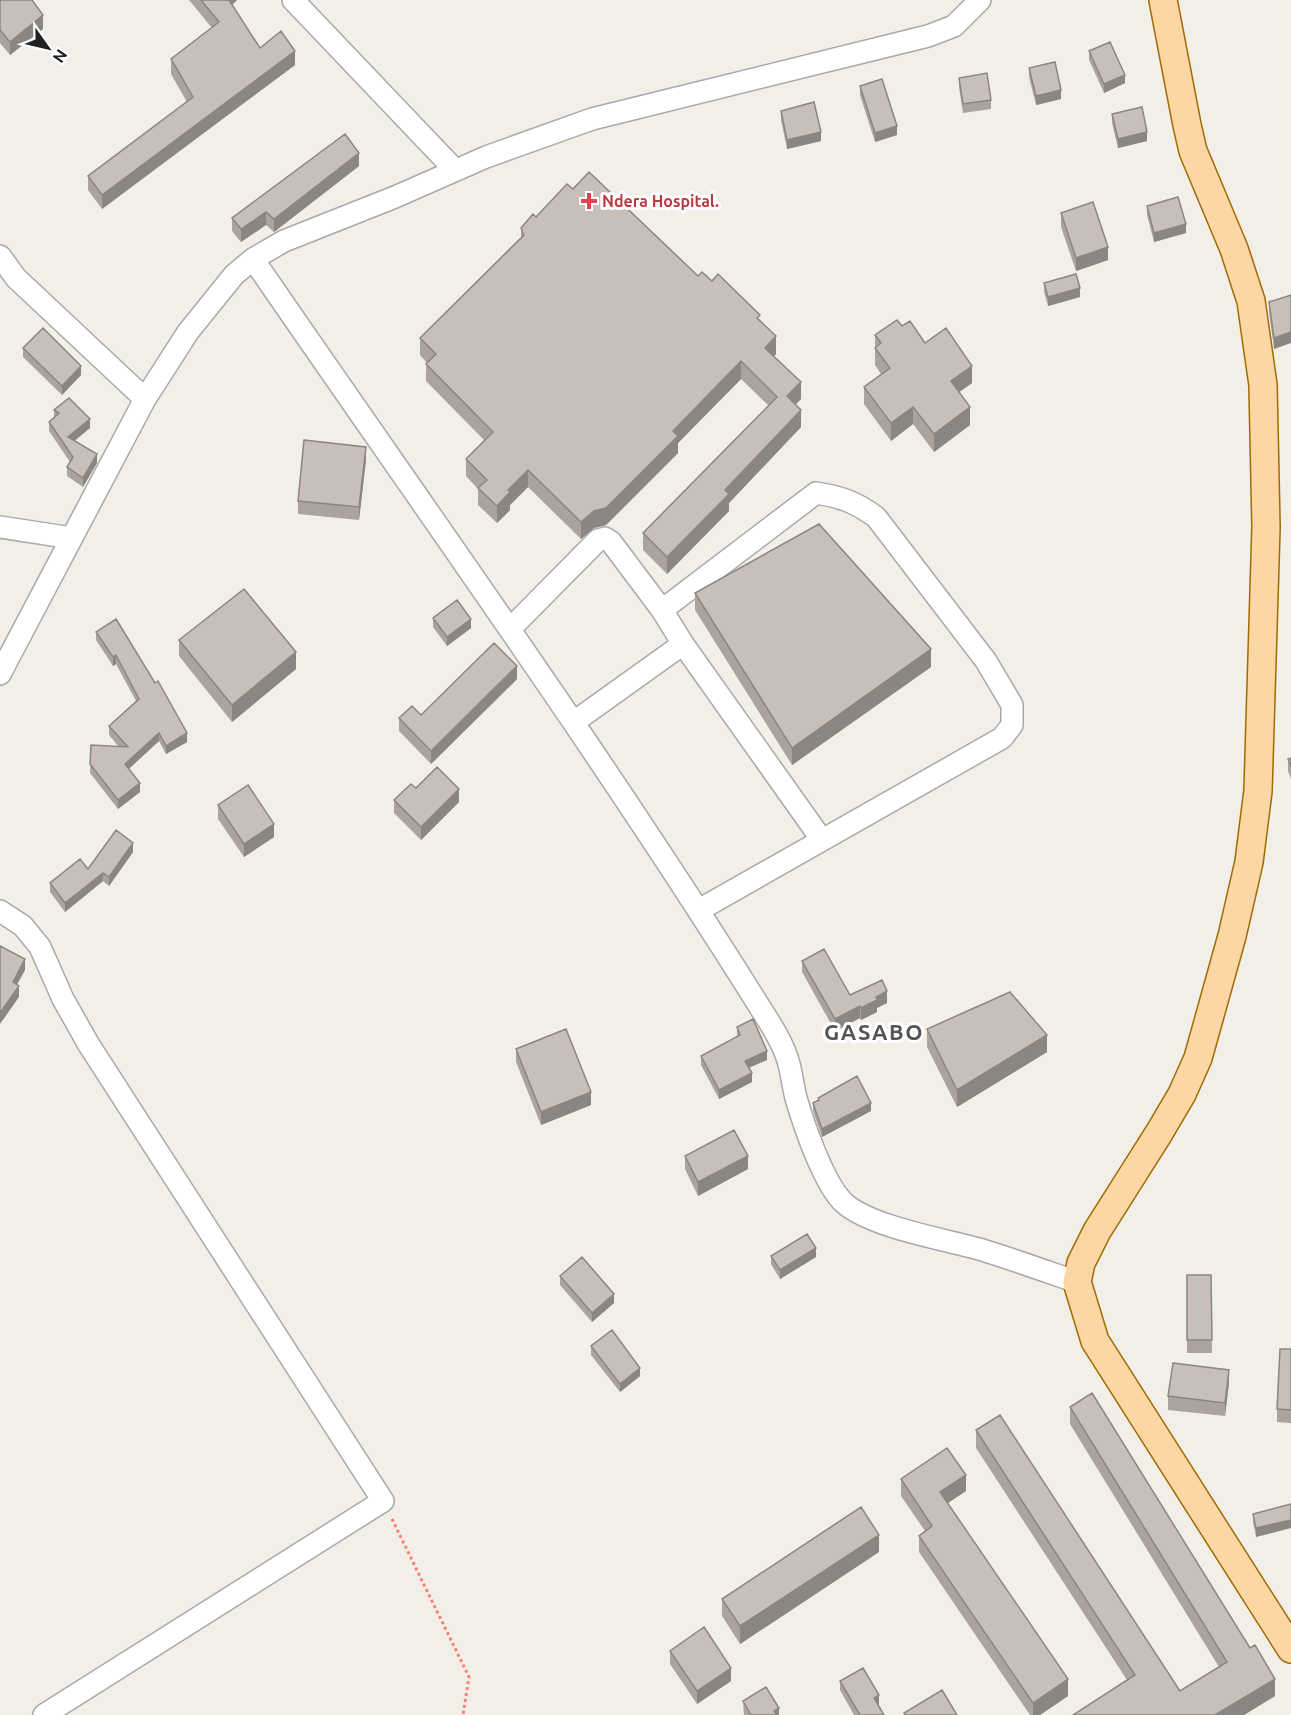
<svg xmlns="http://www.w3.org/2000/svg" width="1291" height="1715" font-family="Ubuntu,sans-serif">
<rect width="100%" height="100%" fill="#f2efe9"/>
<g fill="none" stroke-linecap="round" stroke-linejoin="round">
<g stroke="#a9a9a9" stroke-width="24">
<path id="minor" d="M 293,0 L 455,170
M 0,256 L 16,278 L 145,399
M 253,259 C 424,508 601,753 761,1009 C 772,1026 784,1045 789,1064 C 792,1075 793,1087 796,1098 C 804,1126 824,1184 844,1203 C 871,1227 943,1239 979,1249 C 1012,1259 1045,1271 1077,1282
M 0,527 L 72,538
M 662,610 L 816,493 C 842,497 855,502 876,517 L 986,661 L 1012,705 L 1012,725 L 1002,738 L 699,910
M 511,628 L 598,540 L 605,538 L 611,542 L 662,610 L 683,644 L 822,840
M 0,674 L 145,399 L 188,332 L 234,275 L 253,259 L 284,241 L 395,197 L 486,157 L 592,119 L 928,36 L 954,26 L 980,0
M 574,722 L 683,644
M 0,911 L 23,926 L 40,947 L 63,999 L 89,1045 L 383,1501 L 44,1715"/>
</g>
<g stroke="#a06b00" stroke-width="30">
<path id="major" d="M 1163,0 L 1187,125 L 1193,151 L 1234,249 L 1251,301 L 1263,385 L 1266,527 L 1258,791 L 1249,862 L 1232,936 L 1198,1058 L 1182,1094 L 1159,1133 L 1097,1231 L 1081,1263 L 1077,1282 L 1095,1341 L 1291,1649"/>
</g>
<path stroke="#fa8072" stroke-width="3" stroke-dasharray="3 3" stroke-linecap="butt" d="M 392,1519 L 469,1677 L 463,1715"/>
<use href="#minor" stroke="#fff" stroke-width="21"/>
<use href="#major" stroke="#fcd6a4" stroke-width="27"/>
</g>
<path fill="#aba49e" d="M 189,0 L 237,0 L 232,5 L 260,48 L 295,65 L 102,209 L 88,190 L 88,176 L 187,102 L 171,74 L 171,59 L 212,28 Z
M 0,1 L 43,29 L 10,55 L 0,43 Z
M 1089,51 L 1125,83 L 1104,93 L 1089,60 Z
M 1029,68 L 1061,99 L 1036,105 L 1029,77 Z
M 959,78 L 991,100 L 991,109 L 963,113 L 959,87 Z
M 860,86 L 897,135 L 875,142 L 860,95 Z
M 781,111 L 821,141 L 787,149 L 781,120 Z
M 1112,114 L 1147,141 L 1118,148 L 1112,123 Z
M 359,166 L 274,232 L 266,225 L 241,242 L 232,231 L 232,218 Z
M 573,189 L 698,276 L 760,321 L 776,354 L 774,356 L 801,399 L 796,404 L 801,427 L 729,503 L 729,511 L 667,574 L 643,550 L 643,533 L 769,406 L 741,379 L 678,443 L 678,453 L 606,525 L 594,528 L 581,539 L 528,487 L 510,505 L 510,510 L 497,523 L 478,505 L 478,489 L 466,476 L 466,459 L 485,441 L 426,381 L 426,364 L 427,363 L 420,355 L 420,338 L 521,238 L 521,228 Z
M 1147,206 L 1186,233 L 1154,242 L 1147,215 Z
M 1061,213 L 1108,260 L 1076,271 L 1061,227 Z
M 1044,283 L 1080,297 L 1048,306 L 1044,292 Z
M 1291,295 L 1274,349 L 1269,312 L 1269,302 Z
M 902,326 L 925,343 L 972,383 L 959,392 L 970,425 L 934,452 L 913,424 L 891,441 L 864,404 L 864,387 L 881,374 L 875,365 L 875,335 Z
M 23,348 L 81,375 L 62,395 L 23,357 Z
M 54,410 L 90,428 L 74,441 L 97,463 L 83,487 L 67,476 L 67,467 L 70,462 L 49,431 L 49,422 L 54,417 Z
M 366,460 L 359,520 L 298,514 L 298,501 Z
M 695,593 L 931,667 L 792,765 L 695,610 Z
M 433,618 L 471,628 L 447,646 L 433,627 Z
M 96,632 L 187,742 L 166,754 L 159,741 L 129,769 L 140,792 L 118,809 L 90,773 L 91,745 L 119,747 L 109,735 L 109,726 L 136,701 L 116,664 L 113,666 L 96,640 Z
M 179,640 L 296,669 L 232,722 L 179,656 Z
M 517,679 L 431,764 L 399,731 L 399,718 L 421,715 Z
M 1291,758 L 1291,779 L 1288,771 L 1288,759 Z
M 416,788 L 459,802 L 421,840 L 394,813 L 394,800 Z
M 218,805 L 274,837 L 244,857 L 218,819 Z
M 133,852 L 109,886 L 103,881 L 65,912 L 50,892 L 50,883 Z
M 802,961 L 850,995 L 887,1003 L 877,1008 L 877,1012 L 861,1020 L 860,1018 L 835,1031 L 802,972 Z
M 737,1027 L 767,1060 L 749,1068 L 752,1082 L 719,1099 L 701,1065 L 701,1056 L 737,1037 Z
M 927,1029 L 1047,1052 L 957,1107 L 927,1047 Z
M 516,1049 L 591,1105 L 541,1125 L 516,1062 Z
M 818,1098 L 871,1111 L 822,1137 L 813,1111 L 813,1103 L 818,1101 Z
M 685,1156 L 748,1169 L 698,1196 L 685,1169 Z
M 771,1256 L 816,1257 L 780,1279 L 771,1264 Z
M 1187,1275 L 1211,1275 L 1212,1353 L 1187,1353 Z
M 560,1276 L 614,1303 L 592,1322 L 560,1285 Z
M 591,1346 L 640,1376 L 620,1392 L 591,1355 Z
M 1291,1349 L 1291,1423 L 1277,1422 L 1277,1409 Z
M 1229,1383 L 1225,1416 L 1168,1410 L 1168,1396 Z
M 1070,1407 L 1275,1696 L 1244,1715 L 1127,1680 L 976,1448 L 976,1430 L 1180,1691 L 1219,1667 L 1070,1424 Z
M 901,1479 L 966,1491 L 948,1503 L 1068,1696 L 1040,1715 L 1030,1715 L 919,1552 L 919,1536 L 925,1531 L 901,1496 Z
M 1291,1504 L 1256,1537 L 1253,1522 L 1253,1514 Z
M 879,1552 L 740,1644 L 722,1616 L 722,1599 Z
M 670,1651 L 731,1681 L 697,1704 L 670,1664 Z
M 840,1681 L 879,1704 L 878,1704 L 884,1715 L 854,1715 L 840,1690 Z
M 743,1701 L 779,1715 L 744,1715 Z"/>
<path fill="#8b8681" d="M 227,0 L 237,0 L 227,10 Z
M 43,15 L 43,29 L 10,55 L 10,42 Z
M 295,51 L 295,65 L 102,209 L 102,195 Z
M 1125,75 L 1125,83 L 1104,93 L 1104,84 Z
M 1061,90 L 1061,99 L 1036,105 L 1036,96 Z
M 897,126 L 897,135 L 875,142 L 875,133 Z
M 821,132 L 821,141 L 787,149 L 787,140 Z
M 1147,132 L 1147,141 L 1118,148 L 1118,139 Z
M 359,153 L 359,166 L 274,232 L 274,219 Z
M 266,212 L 266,225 L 241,242 L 241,229 Z
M 1186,224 L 1186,233 L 1154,242 L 1154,233 Z
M 1108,247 L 1108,260 L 1076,271 L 1076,258 Z
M 1080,288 L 1080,297 L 1048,306 L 1048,297 Z
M 1291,332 L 1291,343 L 1274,349 L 1274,338 Z
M 776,336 L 776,354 L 765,365 L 765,348 Z
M 741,361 L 741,379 L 678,443 L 678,453 L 606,525 L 594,528 L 581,539 L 581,522 Z
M 81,366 L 81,375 L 62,395 L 62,386 Z
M 972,366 L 972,383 L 951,398 L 951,381 Z
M 801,382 L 801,399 L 787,413 L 787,396 Z
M 913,407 L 913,424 L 891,441 L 891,423 Z
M 970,407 L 970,425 L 934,452 L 934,434 Z
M 801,410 L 801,427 L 729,503 L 729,511 L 667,574 L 667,557 L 725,490 Z
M 90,419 L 90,428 L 68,446 L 68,437 Z
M 366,447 L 366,460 L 359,520 L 359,507 Z
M 97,454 L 97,463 L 83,487 L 83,478 Z
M 528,470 L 528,487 L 510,505 L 510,510 L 497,523 L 497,506 L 508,490 Z
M 471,619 L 471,628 L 447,646 L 447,637 Z
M 931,649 L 931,667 L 792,765 L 792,748 Z
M 296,652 L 296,669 L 232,722 L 232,705 Z
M 116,655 L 116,664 L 113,666 L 113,657 Z
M 517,666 L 517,679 L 431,764 L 431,751 Z
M 159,733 L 159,741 L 125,772 L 125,764 Z
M 187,733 L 187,742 L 166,754 L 166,746 Z
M 140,783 L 140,792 L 118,809 L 118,800 Z
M 459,789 L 459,802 L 421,840 L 421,827 Z
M 274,824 L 274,837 L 244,857 L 244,844 Z
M 133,843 L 133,852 L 109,886 L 109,877 Z
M 103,873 L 103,881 L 65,912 L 65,903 Z
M 25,959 L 25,970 L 13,992 L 13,982 Z
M 19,986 L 19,997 L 0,1024 L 0,1013 Z
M 887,991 L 887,1003 L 877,1008 L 877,1012 L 861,1020 L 861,1008 L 876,997 Z
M 860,1006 L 860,1018 L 835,1031 L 835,1019 Z
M 1047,1035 L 1047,1052 L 957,1107 L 957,1090 Z
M 767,1051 L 767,1060 L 745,1069 L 745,1061 Z
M 752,1073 L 752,1082 L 719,1099 L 719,1090 Z
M 591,1092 L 591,1105 L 541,1125 L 541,1112 Z
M 871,1103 L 871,1111 L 822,1137 L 822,1129 Z
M 748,1156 L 748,1169 L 698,1196 L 698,1182 Z
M 816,1248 L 816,1257 L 780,1279 L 780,1270 Z
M 614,1294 L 614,1303 L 592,1322 L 592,1313 Z
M 640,1368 L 640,1376 L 620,1392 L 620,1384 Z
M 1229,1370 L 1229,1383 L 1225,1416 L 1225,1403 Z
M 966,1475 L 966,1491 L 940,1508 L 940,1492 Z
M 1291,1520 L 1291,1528 L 1256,1537 L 1256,1528 Z
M 879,1535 L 879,1552 L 740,1644 L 740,1626 Z
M 731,1668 L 731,1681 L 697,1704 L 697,1691 Z
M 1068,1679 L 1068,1696 L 1040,1715 L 1033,1715 L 1033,1703 Z
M 1275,1679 L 1275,1696 L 1244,1715 L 1215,1715 Z
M 879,1695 L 879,1704 L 874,1707 L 874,1698 Z
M 779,1708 L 779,1715 L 774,1715 L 774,1711 Z"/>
<path fill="#c7bfb8" stroke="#8b8681" stroke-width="1.5" d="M 1,0 L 32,0 L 43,15 L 10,42 L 0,30 L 0,1 Z
M 201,0 L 229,0 L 260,48 L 281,31 L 295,51 L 102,195 L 88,176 L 193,97 L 171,59 L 219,22 Z
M 1110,42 L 1125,75 L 1104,84 L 1089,51 Z
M 1055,62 L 1061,90 L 1036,96 L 1029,68 Z
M 987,73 L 991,100 L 963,104 L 959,78 Z
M 882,79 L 897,126 L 875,133 L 860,86 Z
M 814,102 L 821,132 L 787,140 L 781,111 Z
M 1142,107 L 1147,132 L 1118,139 L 1112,114 Z
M 345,134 L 359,153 L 274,219 L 266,212 L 241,229 L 232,218 Z
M 589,172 L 698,276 L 702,272 L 712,281 L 718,274 L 760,315 L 757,318 L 776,336 L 765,348 L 801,382 L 787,396 L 801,410 L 725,490 L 729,494 L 667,557 L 643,533 L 777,397 L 741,361 L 673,431 L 678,436 L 606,508 L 594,511 L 581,522 L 528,470 L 508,490 L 510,492 L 497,506 L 478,488 L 487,480 L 466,459 L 493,432 L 426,364 L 436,354 L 420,338 L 524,235 L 521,228 L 533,214 L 536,217 L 567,184 L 573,189 Z
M 1178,197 L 1186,224 L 1154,233 L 1147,206 Z
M 1093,202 L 1108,247 L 1076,258 L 1061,213 Z
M 1076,274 L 1080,288 L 1048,297 L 1044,283 Z
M 1291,295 L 1291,332 L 1274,338 L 1269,302 Z
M 897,320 L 902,326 L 910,321 L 925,343 L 946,328 L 972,366 L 951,381 L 970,407 L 934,434 L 913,407 L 891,423 L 864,387 L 890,368 L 875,348 L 881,343 L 875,335 Z
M 43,328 L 81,366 L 62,386 L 23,348 Z
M 69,398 L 90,419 L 68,437 L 97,454 L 83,478 L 67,467 L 73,457 L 49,422 L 59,413 L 54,410 Z
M 304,440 L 366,447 L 359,507 L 298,501 Z
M 819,524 L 931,649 L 792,748 L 695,593 Z
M 244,589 L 296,652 L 232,705 L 179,640 Z
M 457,600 L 471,619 L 447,637 L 433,618 Z
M 116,619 L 155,683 L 158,681 L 187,733 L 166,746 L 159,733 L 125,764 L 140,783 L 118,800 L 90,764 L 91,745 L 128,747 L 109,726 L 139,699 L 116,655 L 113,657 L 96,632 Z
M 494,643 L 517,666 L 431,751 L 399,718 L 412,706 L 421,715 Z
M 1291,758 L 1291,767 L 1288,759 Z
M 437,767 L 459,789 L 421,827 L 394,800 L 411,784 L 416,788 Z
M 248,785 L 274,824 L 244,844 L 218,805 Z
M 116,830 L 133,843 L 109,877 L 103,873 L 65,903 L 50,883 L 80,859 L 88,869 Z
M 0,946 L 25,959 L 13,982 L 19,986 L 0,1013 Z
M 824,949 L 850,995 L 882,980 L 887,991 L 876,997 L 877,1000 L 861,1008 L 860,1006 L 835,1019 L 802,961 Z
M 1010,992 L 1047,1035 L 957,1090 L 927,1029 Z
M 753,1019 L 767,1051 L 745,1061 L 752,1073 L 719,1090 L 701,1056 L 740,1035 L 737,1027 Z
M 566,1029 L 591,1092 L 541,1112 L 516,1049 Z
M 857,1076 L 871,1103 L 822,1129 L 813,1103 L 819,1100 L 818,1098 Z
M 734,1130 L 748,1156 L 698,1182 L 685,1156 Z
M 807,1234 L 816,1248 L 780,1270 L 771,1256 Z
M 582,1257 L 614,1294 L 592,1313 L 560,1276 Z
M 1187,1275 L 1211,1275 L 1212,1340 L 1187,1340 Z
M 612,1330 L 640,1368 L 620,1384 L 591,1346 Z
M 1280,1349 L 1291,1349 L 1291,1410 L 1277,1409 Z
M 1173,1363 L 1229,1370 L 1225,1403 L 1168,1396 Z
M 1092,1393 L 1250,1648 L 1255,1645 L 1275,1679 L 1215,1715 L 1073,1715 L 1135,1675 L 976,1430 L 1000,1415 L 1180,1691 L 1227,1662 L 1070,1407 Z
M 947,1448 L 966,1475 L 940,1492 L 1068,1679 L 1033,1703 L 919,1536 L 932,1526 L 901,1479 Z
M 1291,1504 L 1291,1520 L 1256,1528 L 1253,1514 Z
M 861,1507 L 879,1535 L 740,1626 L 722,1599 Z
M 704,1627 L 731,1668 L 697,1691 L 670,1651 Z
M 863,1668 L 879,1695 L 874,1698 L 884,1715 L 860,1715 L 840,1681 Z
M 766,1687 L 779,1708 L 774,1711 L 777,1715 L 751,1715 L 743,1701 Z
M 942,1690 L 957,1715 L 905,1715 L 904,1713 Z"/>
<path fill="#e0444e" stroke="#fff" stroke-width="2" d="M586 192h6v6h6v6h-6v6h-6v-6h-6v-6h6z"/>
<g text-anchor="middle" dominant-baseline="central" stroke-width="6" stroke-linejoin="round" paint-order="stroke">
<g font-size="16" font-weight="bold" fill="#be3a42" stroke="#fff" text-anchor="start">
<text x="602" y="201">Ndera Hospital.</text>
</g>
<g font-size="22" font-weight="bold" letter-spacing="1.5" fill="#555" stroke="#fff">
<text x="874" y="1031">GASABO</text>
</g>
</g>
<g transform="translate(48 48) rotate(124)" stroke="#ffffff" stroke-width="4.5" paint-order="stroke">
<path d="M0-4.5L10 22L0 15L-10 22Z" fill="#222222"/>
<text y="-9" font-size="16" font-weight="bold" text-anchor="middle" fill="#222222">N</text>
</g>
</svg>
